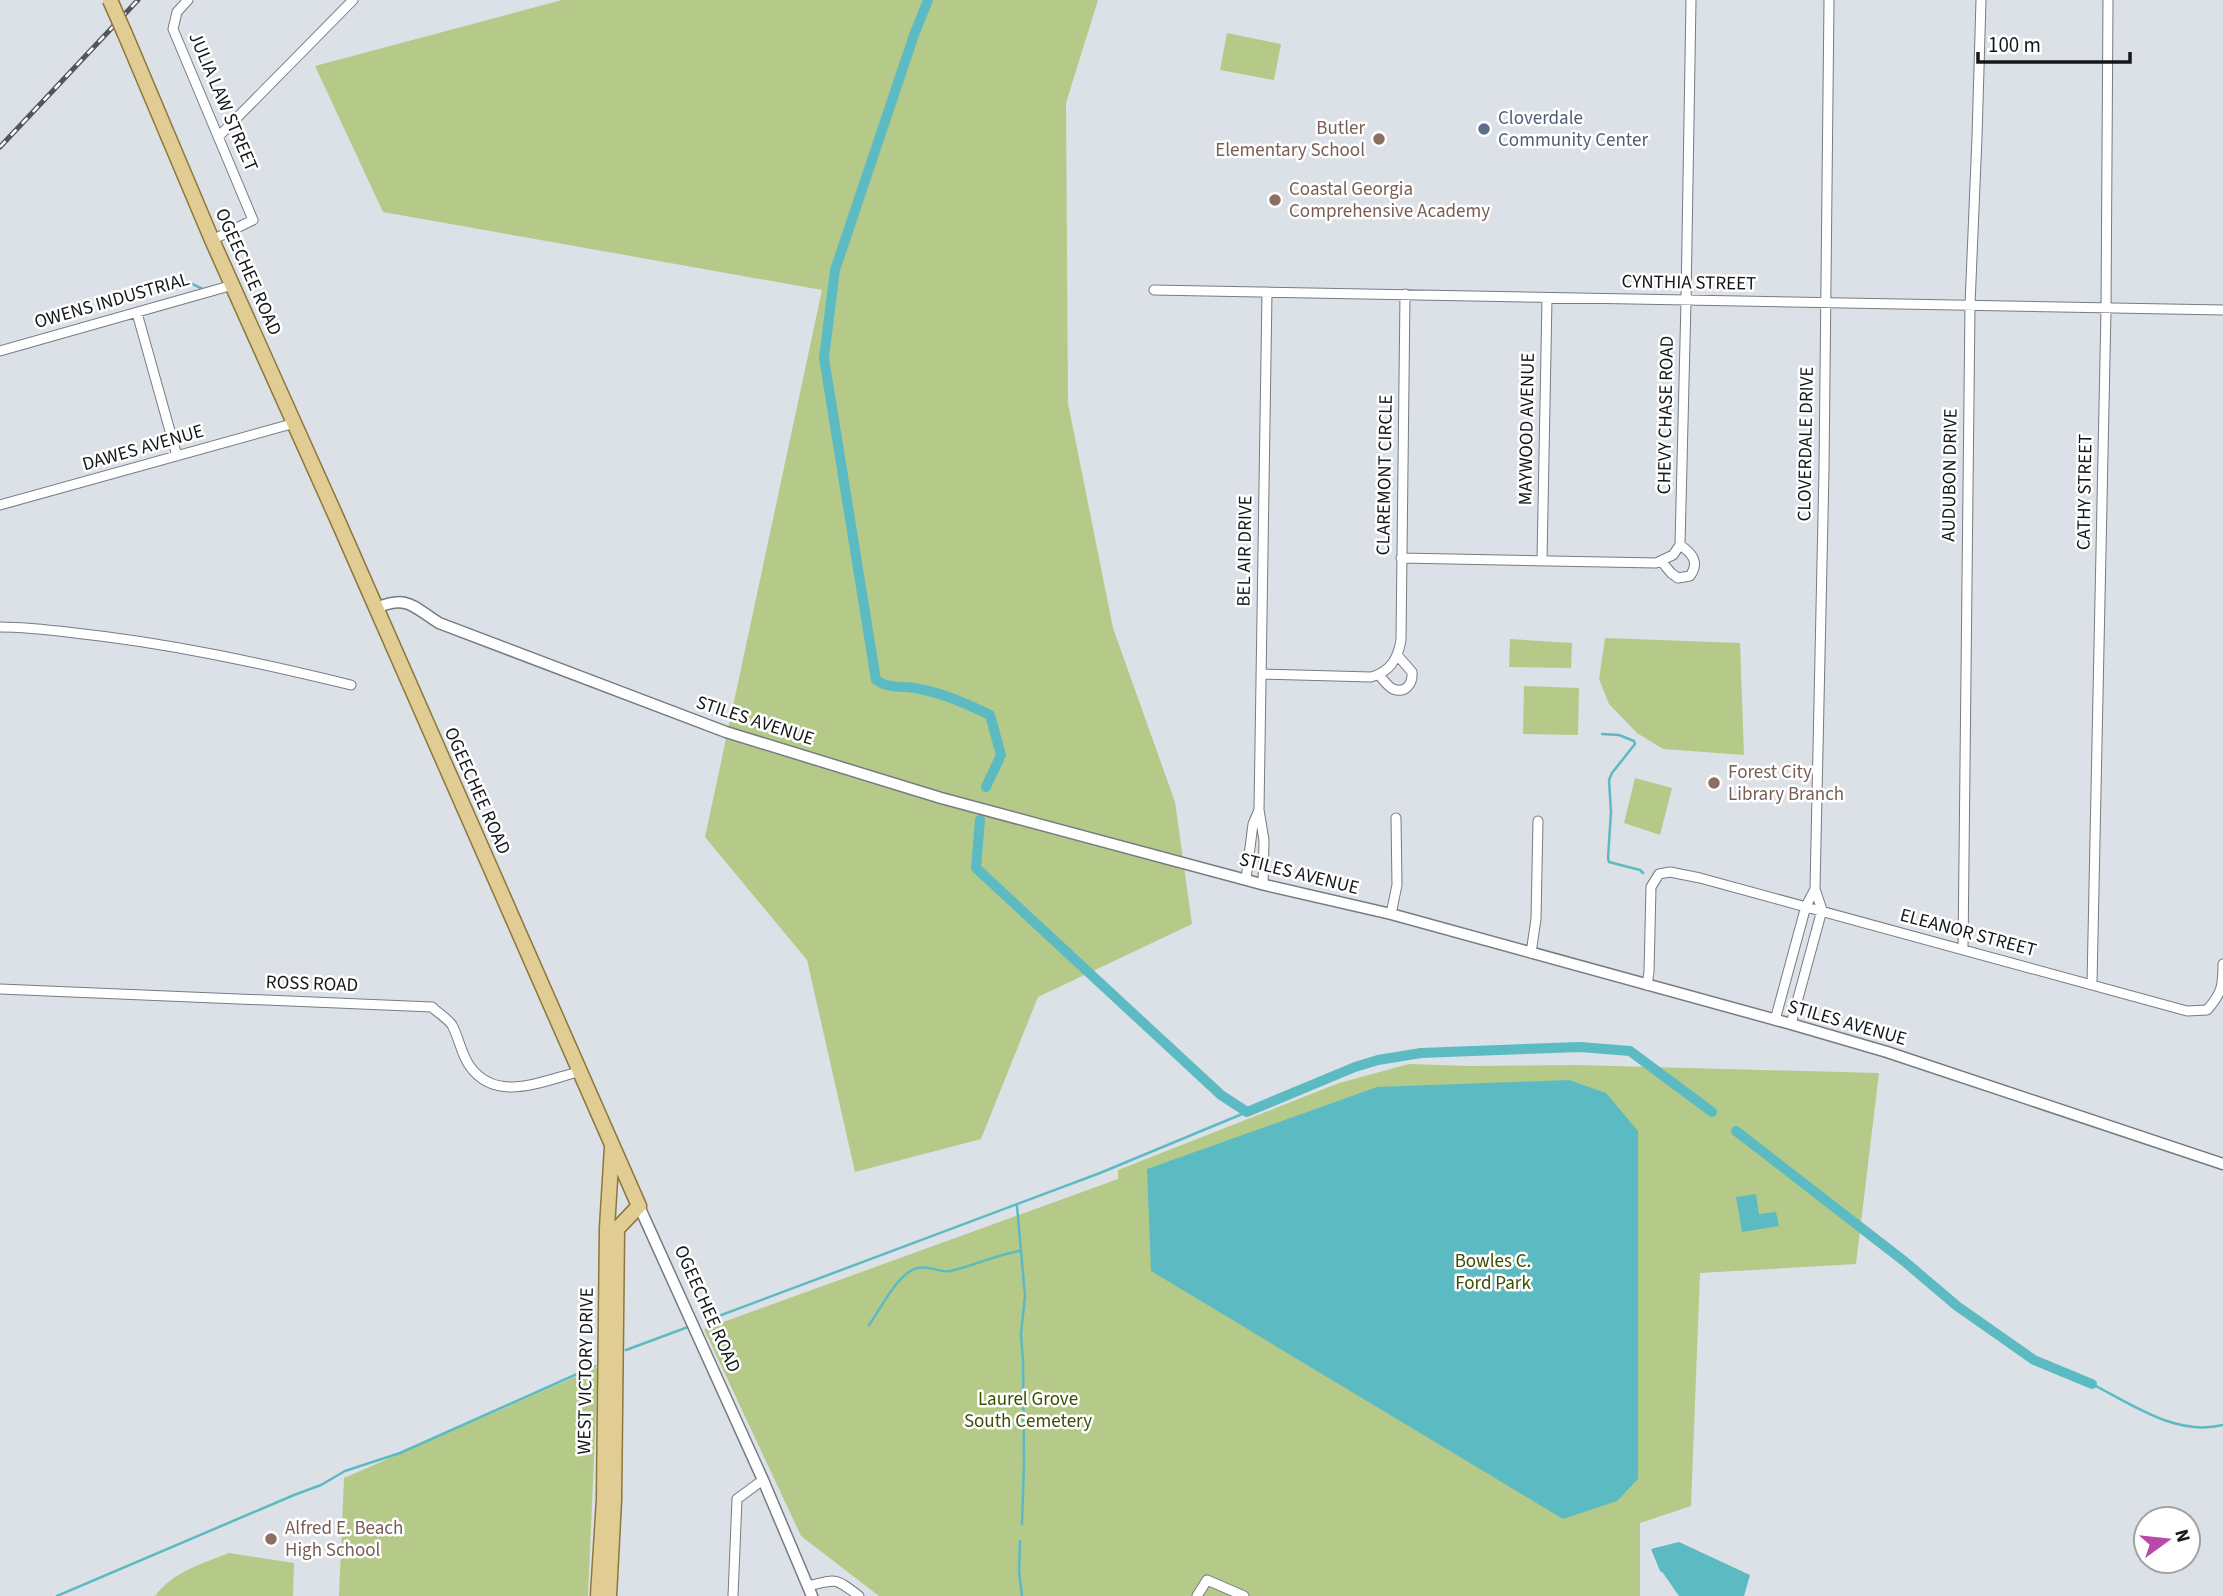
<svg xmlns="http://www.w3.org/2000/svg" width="2223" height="1596" font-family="'Source Sans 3',sans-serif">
<rect width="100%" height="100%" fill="#dbe1e7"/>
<path fill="#b5ca89" d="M 562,0 L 1098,0 L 1066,103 L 1068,403 L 1113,628 L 1175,802 L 1192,924 L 1038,997 L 981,1139 L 855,1172 L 807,960 L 705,837 L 822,290 L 383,212 L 315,66 Z
M 1227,33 L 1281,44 L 1274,80 L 1220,70 Z
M 1605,638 L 1740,643 L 1744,755 L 1663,749 L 1637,733 L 1609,704 L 1599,679 Z
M 1510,639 L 1572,643 L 1571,668 L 1509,667 Z
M 1524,686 L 1579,688 L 1578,735 L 1523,734 Z
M 1635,778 L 1672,788 L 1660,835 L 1624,823 Z
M 1409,1064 L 1470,1066 L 1577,1065 L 1879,1073 L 1856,1264 L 1700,1273 L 1691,1506 L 1640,1523 L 1640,1596 L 879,1596 L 801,1536 L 704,1329 L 1118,1179 L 1118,1170 L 1339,1083 Z
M 598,1367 L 588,1596 L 339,1596 L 344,1478 Z
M 229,1553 L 294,1563 L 293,1596 L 155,1596 C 173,1572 201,1564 229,1553 Z"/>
<path fill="#5cbbc2" d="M 1569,1080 L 1606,1093 L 1638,1131 L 1638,1479 L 1617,1501 L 1563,1519 L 1151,1271 L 1147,1169 L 1377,1087 Z
M 1756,1194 L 1759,1214 L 1776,1212 L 1779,1226 L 1742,1232 L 1736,1197 Z
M 1679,1542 L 1750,1575 L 1744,1596 L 1679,1596 L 1663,1573 L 1660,1571 L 1651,1549 Z"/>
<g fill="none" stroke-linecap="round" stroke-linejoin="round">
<path stroke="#5cbbc2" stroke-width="2.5" d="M 190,283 L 203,289
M 1602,734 L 1619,735 L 1634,741 L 1635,744 L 1612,773 L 1609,780 L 1611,812 L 1608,858 L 1609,862 L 1640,870 L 1643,873
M 1017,1206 L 1025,1296 L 1021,1334 L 1023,1361 L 1024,1464 L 1022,1524
M 708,1320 L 1100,1173 L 1247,1112
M 869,1325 C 880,1310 899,1271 918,1268 C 929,1265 940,1273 950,1271 C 974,1266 995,1255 1019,1251
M 626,1350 L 688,1327
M 2092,1384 C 2131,1404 2177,1437 2223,1425
M 1020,1541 L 1019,1571 L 1022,1596
M 57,1596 L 294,1495 L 321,1485 L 345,1471 L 400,1453 L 595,1366"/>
<path stroke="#5cbbc2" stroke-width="10" d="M 928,0 L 914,35 L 835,270 L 824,358 L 876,680 C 890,690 905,685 920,689 C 945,694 967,704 990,715 L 1001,755 L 986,787
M 980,820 L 976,868 L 1221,1095 L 1247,1112 L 1355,1067 L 1378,1060 L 1421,1053 L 1580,1047 L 1630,1051 L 1712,1112
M 1736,1131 L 1904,1261 L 1957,1306 L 2034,1360 L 2092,1384"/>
<g stroke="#767c82" stroke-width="11">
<path id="minor" d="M 188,0 L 177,12 L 173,29 L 253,220 L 212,240
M 218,137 L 353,0
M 1154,290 L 2223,310
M 137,313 L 177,456
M 0,351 L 233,285
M 0,505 L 295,423
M 1401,558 L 1656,563 L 1673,555 L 1680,545 L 1686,301 L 1691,0
M 1542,561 L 1547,298
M 1662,562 L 1671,573 L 1678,578 L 1690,576 C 1700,562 1692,553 1680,545
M 0,627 C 25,627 50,630 75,633 C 169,643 260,663 351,685
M 1261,674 L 1371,677 C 1390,672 1398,659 1401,640 L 1405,294
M 1379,675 C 1383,679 1387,686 1393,689 C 1406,694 1413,683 1412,672 L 1398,656
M 1246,879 L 1253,824 L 1259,810
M 1263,884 L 1264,840 L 1259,810 L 1267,292
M 1391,914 L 1397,885 L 1396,818
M 1963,950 L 1970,305 L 1977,137 L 1981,0
M 1531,953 L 1536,919 L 1538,821
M 2092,984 L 2106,310 L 2108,0
M 1647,985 L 1649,972 L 1651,887 L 1659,874 L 1670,872 L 1700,878 L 2187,1011 L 2207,1010 C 2222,993 2223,986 2223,964
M 0,989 L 432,1007 C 438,1013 447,1018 452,1025 C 459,1038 461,1053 469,1065 C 495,1104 542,1081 578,1072
M 1775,1020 L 1806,906 L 1815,889
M 1791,1024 L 1822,910 L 1815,889 L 1824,469 L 1829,0
M 808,1586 C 837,1579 834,1577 859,1596
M 733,1596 L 737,1499 L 763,1480
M 1197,1596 L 1207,1580 L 1244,1596"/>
</g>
<g stroke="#767c82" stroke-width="13">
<path id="tertiary" d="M 376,608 C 408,595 412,606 439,623 L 726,732 L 941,798 L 1265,885 L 1391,914 L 1791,1024 L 1887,1052 L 2223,1164
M 639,1206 L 763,1480 L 812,1596"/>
</g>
<g stroke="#8d773a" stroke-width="17">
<path id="primary" d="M 125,34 L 212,240 L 338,521 L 639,1206 L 617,1229 L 614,1500 L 609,1596
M 598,1596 L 604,1499 L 607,1228 L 612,1147"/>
</g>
<use href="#minor" stroke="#fff" stroke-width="9"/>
<use href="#tertiary" stroke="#fff" stroke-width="10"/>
<use href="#primary" stroke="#e1cd93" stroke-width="14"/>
<g stroke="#525559" stroke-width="5">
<path id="rail" d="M 0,147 L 138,0"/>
</g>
<use href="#rail" stroke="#fff" stroke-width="2.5" stroke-dasharray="8" stroke-linecap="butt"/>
<g stroke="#8d773a" stroke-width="17" stroke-linecap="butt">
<path id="primary-bridge" d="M 110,0 L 125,34"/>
</g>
<use href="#primary-bridge" stroke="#e1cd93" stroke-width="14"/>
</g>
<circle fill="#5c6f8a" stroke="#fff" stroke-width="2.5" cx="1484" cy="129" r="7"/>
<g fill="#8d6e63" stroke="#fff" stroke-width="2.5">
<circle cx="1379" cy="139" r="7"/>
<circle cx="1275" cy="200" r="7"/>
<circle cx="1714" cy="783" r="7"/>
<circle cx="271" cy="1539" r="7"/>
</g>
<g text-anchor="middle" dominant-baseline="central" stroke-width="5" stroke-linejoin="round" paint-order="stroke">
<g font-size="19" fill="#151719" stroke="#fff">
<text transform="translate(223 102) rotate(67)">JULIA LAW STREET</text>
<text transform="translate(248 272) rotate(66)">OGEECHEE ROAD</text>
<text transform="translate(1689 283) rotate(1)">CYNTHIA STREET</text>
<text transform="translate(112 301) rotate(-16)">OWENS INDUSTRIAL</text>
<text transform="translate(1666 415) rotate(-89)">CHEVY CHASE ROAD</text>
<text transform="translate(1527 429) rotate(-89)">MAYWOOD AVENUE</text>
<text transform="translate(1806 444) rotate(-89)">CLOVERDALE DRIVE</text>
<text transform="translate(143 448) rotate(-16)">DAWES AVENUE</text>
<text transform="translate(1385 475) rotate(-89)">CLAREMONT CIRCLE</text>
<text transform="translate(1950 475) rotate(-89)">AUDUBON DRIVE</text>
<text transform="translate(2085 492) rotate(-89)">CATHY STREET</text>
<text transform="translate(1245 551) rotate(-89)">BEL AIR DRIVE</text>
<text transform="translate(755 721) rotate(18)">STILES AVENUE</text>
<text transform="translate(477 791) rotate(66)">OGEECHEE ROAD</text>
<text transform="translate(1299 874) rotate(14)">STILES AVENUE</text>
<text transform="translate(1968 933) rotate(15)">ELEANOR STREET</text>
<text transform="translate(312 984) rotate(2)">ROSS ROAD</text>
<text transform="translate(1847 1023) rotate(16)">STILES AVENUE</text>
<text transform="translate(707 1309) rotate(66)">OGEECHEE ROAD</text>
<text transform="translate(586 1371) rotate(-89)">WEST VICTORY DRIVE</text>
</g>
<g font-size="19" fill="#4e5e75" stroke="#fff" text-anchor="start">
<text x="1498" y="118">Cloverdale<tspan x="1498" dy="22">Community Center</tspan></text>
</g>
<g font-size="19" fill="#785e54" stroke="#fff" text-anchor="start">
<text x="1365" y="128" text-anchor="end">Butler<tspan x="1365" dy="22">Elementary School</tspan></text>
<text x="1289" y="189">Coastal Georgia<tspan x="1289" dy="22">Comprehensive Academy</tspan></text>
<text x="1728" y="772">Forest City<tspan x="1728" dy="22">Library Branch</tspan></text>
<text x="285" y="1528">Alfred E. Beach<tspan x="285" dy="22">High School</tspan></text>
</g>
<g font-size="19" fill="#3c4d00" stroke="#fff">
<text x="1493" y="1261">Bowles C.<tspan x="1493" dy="22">Ford Park</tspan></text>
<text x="1028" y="1399">Laurel Grove<tspan x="1028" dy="22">South Cemetery</tspan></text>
</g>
</g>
<g transform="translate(2167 1540) rotate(75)"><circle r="33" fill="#ffffff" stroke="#a1a2a3" stroke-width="2"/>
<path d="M0-5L12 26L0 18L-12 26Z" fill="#b94aa7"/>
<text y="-10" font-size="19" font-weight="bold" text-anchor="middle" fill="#151719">N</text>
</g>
<path d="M1978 52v10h152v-10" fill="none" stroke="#151719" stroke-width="3.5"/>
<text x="1988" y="52" font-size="21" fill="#151719" stroke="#ffffff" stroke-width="5" paint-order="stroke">100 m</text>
</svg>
